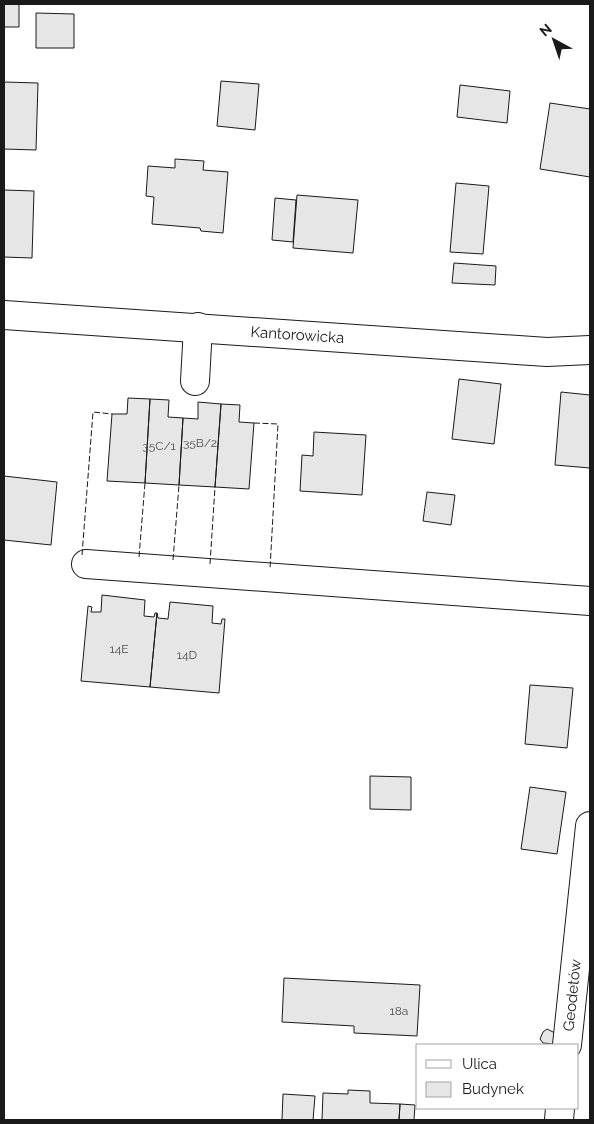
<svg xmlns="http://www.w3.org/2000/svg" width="594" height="1124" font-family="Raleway,sans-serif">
<rect width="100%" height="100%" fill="#fff"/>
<path fill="#e6e6e6" stroke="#1a1a1a" d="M 4,4 L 19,4 L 19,27 L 4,27 Z
M 36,13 L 74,14 L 74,48 L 36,48 Z
M 221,81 L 259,84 L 255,130 L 217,126 Z
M 4,82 L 38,83 L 36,150 L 4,149 Z
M 460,85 L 510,91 L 507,123 L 457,117 Z
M 550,103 L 590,109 L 590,177 L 540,169 Z
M 175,159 L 204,161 L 203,170 L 228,172 L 223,233 L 201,231 L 200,228 L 152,224 L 154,197 L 146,196 L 148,166 L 175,168 Z
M 456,183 L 489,186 L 483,254 L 450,252 Z
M 4,190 L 34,191 L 32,258 L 4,257 Z
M 297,195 L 358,200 L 353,253 L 293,248 Z
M 275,198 L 296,200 L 293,242 L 272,240 Z
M 454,263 L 496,266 L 495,285 L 452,283 Z
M 459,379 L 501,384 L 494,444 L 452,439 Z
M 561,392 L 590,395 L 590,468 L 555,465 Z
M 128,398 L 150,399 L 145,483 L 107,481 L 112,414 L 127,414 Z
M 150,399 L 169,400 L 168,417 L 183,418 L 179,485 L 145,483 Z
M 198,402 L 221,404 L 215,487 L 179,485 L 183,418 L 198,419 Z
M 221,404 L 240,405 L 239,422 L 254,423 L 249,489 L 215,487 Z
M 314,432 L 366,435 L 362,495 L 300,491 L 302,455 L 313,456 Z
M 4,476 L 57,482 L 51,545 L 4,540 Z
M 427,492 L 455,495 L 451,525 L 423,521 Z
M 102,595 L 145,600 L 144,616 L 154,617 L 155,613 L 157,613 L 150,687 L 81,681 L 88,606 L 92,607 L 91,612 L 101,612 Z
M 170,602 L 213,606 L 212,623 L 221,624 L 222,619 L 225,619 L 219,693 L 150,687 L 157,613 L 158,618 L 168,619 Z
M 530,685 L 573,688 L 567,748 L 525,744 Z
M 370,776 L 411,777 L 411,810 L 370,809 Z
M 530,787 L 566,792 L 557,854 L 521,849 Z
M 284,978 L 420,985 L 417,1036 L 354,1033 L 354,1026 L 282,1022 Z
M 547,1029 L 555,1033 L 553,1044 L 543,1043 L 540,1039 L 543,1032 Z
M 348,1090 L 370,1091 L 370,1103 L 400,1104 L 399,1120 L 322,1120 L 323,1093 L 348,1094 Z
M 283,1094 L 315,1096 L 313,1120 L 282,1120 Z
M 400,1104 L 415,1105 L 414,1120 L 399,1120 Z"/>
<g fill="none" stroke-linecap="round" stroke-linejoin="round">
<g stroke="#1a1a1a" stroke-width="30">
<g id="minor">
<path id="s1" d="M 4,315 L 547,352 L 590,350"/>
<path d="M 195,381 L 198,327"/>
<path d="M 86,564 L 590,601"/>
<path id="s2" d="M 567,1045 L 590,826"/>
<path d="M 559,1120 L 560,1108"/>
</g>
</g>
<use href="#minor" stroke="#fff" stroke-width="28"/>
<path stroke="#1a1a1a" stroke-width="1" stroke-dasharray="6 2.5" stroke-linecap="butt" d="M 254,423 L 278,424 L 270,569
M 82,555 L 93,412 L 112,414
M 139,557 L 145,483
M 173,560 L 179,485
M 210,564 L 215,487"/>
</g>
<g text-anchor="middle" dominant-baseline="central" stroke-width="4" stroke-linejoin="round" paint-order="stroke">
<g font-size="12" fill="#4d4d4d">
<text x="200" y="443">35B/2</text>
<text x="159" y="446">35C/1</text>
<text x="119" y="649">14E</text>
<text x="187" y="655">14D</text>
<text x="399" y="1011">18a</text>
</g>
<g font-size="15" fill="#1a1a1a" stroke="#fff">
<text stroke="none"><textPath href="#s1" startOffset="294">Kantorowicka</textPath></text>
<text stroke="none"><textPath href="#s2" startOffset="50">Geodetów</textPath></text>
</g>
</g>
<rect width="594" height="1124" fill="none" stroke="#1a1a1a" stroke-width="10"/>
<rect x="416" y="1044" width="162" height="65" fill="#ffffff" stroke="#a3a3a3"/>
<rect x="426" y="1060" width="25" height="8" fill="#ffffff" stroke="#a3a3a3"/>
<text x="462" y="1069" font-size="15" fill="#1a1a1a">Ulica</text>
<rect x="426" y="1082" width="25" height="15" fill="#e6e6e6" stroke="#a3a3a3"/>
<text x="462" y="1094" font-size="15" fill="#1a1a1a">Budynek</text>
<g transform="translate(554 40) rotate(320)" stroke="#ffffff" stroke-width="4" paint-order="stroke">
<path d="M0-4L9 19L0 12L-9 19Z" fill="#1a1a1a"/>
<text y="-8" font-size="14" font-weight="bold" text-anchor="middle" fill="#1a1a1a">N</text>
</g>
</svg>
